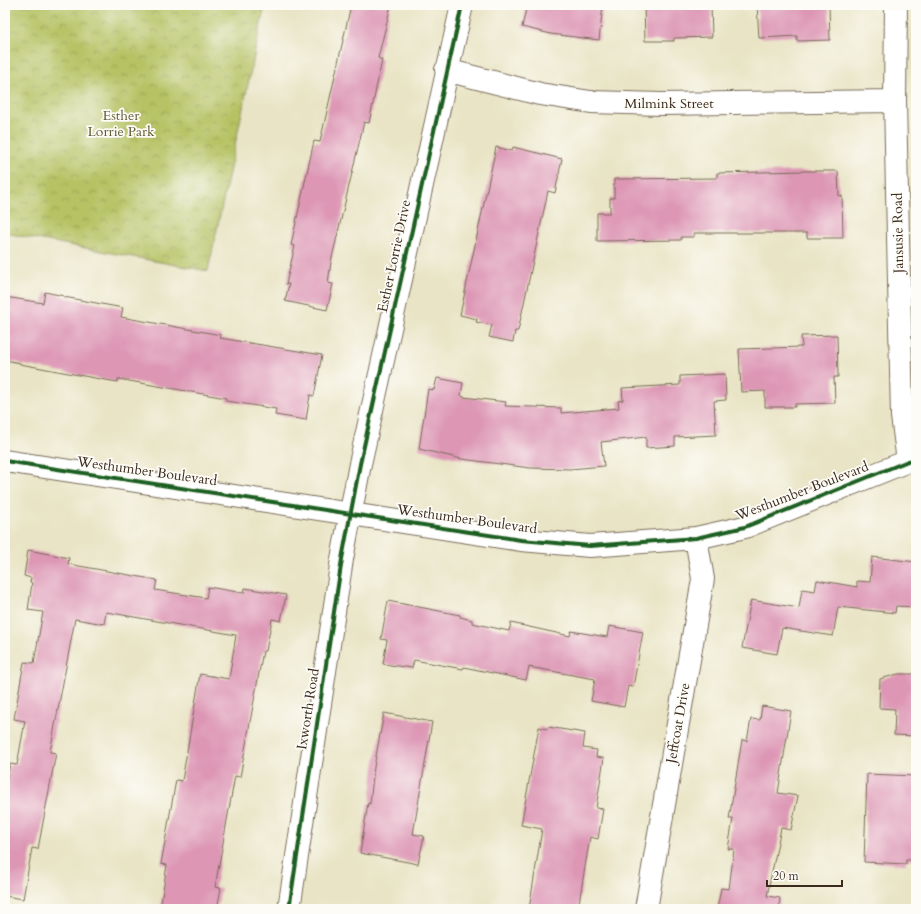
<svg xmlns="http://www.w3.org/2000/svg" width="921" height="914" font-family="Cardo,serif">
<defs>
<pattern id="park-crowns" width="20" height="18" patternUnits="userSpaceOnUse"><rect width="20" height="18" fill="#b6c264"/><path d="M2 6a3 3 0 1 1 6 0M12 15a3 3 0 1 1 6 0" fill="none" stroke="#959e52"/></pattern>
</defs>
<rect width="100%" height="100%" fill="#fdfcf7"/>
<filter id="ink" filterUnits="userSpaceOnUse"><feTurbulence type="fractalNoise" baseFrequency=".025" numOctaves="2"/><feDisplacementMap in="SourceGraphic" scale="8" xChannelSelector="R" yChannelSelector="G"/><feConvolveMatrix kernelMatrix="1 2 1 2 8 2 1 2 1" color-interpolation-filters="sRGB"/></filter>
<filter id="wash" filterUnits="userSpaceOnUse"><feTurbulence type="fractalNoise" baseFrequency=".012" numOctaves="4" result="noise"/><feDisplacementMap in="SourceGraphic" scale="16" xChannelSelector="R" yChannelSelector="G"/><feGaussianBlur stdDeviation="0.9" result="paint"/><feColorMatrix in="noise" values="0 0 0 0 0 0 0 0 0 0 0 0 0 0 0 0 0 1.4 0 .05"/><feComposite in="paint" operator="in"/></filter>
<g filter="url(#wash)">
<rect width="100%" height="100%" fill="#e9e4c5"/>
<path fill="url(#park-crowns)" stroke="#787641" d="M 5,5 L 265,5 L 208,271 L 5,233 Z"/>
<g id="blocks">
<path fill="#dd97b5" d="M 351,5 L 391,5 L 378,58 L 382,60 L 369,123 L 364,122 L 331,262 L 328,283 L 333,284 L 327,310 L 285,301 L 289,284 L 286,284 L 295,246 L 291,245 L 314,141 L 320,142 Z
M 527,5 L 603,5 L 599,40 L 551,34 L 522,27 Z
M 644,5 L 711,5 L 712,37 L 674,38 L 674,41 L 645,41 Z
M 757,5 L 829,5 L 830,40 L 797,41 L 797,36 L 759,38 Z
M 496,147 L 512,151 L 513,147 L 562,159 L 555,193 L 548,191 L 518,331 L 515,331 L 513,342 L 489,337 L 492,325 L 476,322 L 477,319 L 460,315 Z
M 806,171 L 838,171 L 839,196 L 842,196 L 843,238 L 807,238 L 807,233 L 694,233 L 694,237 L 681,237 L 681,240 L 597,241 L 597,213 L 610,213 L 610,198 L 614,198 L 614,179 L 717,178 L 717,173 Z
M 45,292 L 64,296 L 64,297 L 123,308 L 121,317 L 221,335 L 220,338 L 322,355 L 314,396 L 310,395 L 306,420 L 275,415 L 276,409 L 226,401 L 226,398 L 118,379 L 118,382 L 100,379 L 20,364 L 20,363 L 5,360 L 5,297 L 43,303 Z
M 837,335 L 838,377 L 834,377 L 835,403 L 795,404 L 795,407 L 765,407 L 765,391 L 741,392 L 739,349 L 802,347 L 801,336 Z
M 725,374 L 726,400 L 714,401 L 716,435 L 675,437 L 675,446 L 646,448 L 646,437 L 601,442 L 604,466 L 570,469 L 530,468 L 462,459 L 419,449 L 428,389 L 434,390 L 437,378 L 463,383 L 461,395 L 463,397 L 506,402 L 505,406 L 561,408 L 561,413 L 619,408 L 618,401 L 623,400 L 622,388 L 680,385 L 680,376 Z
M 28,550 L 69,558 L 68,564 L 157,580 L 155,590 L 206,598 L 208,587 L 244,593 L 245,588 L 286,595 L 281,621 L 272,619 L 266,651 L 263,651 L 240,777 L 235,776 L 215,887 L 221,888 L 217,909 L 160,909 L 167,865 L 161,864 L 176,780 L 182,781 L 200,674 L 229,679 L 236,635 L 106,612 L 104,624 L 75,619 L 50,752 L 56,753 L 38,849 L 32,848 L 23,899 L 5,896 L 5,788 L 10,764 L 17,765 L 25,721 L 14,719 L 24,662 L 34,663 L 43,612 L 28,610 L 32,583 L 30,582 L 31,578 L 24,576 Z
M 872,557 L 916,562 L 916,607 L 896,606 L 895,613 L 838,607 L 833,636 L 782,628 L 777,654 L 742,648 L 751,600 L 799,608 L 802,589 L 815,591 L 817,580 L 857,587 L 857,581 L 870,582 Z
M 388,601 L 460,615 L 460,617 L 472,620 L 472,623 L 509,631 L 511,623 L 570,636 L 571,631 L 607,637 L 609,626 L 643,632 L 633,687 L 628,686 L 624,707 L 591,701 L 595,679 L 529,667 L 526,680 L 464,667 L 463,669 L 414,660 L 412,668 L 383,664 L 387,640 L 381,639 Z
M 898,674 L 916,674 L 916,736 L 894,735 L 895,709 L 879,708 L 880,679 Z
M 762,706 L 791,711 L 778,793 L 798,796 L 791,830 L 781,828 L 767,896 L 780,898 L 779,909 L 717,909 L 721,888 L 729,889 L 734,849 L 728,849 L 733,819 L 729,819 L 742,740 L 747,741 L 751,719 L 760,720 Z
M 384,713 L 432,722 L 413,834 L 424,836 L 418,864 L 360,853 L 368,803 L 370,804 L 374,767 Z
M 539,727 L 547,729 L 548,727 L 585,733 L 583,748 L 597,750 L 596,757 L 604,758 L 596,808 L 603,809 L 598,839 L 590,837 L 578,909 L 529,909 L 542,829 L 521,825 Z
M 867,774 L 916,776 L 916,860 L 906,860 L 906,864 L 864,862 Z"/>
</g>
</g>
<g filter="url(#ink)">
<use href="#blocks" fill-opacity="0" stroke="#786b58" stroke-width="1"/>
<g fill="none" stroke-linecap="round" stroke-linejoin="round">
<g stroke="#786b58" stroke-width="24">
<path id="minor" d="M 896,5 L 895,101 L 902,416 L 908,461
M 446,70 L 540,94 L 591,102 L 661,104 L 895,101
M 5,461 L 521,540 L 590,546 L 696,538 L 745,527 L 908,461 L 916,460
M 289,909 L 342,559 L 360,464 L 462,5
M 646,909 L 703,579 L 696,538"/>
</g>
<use href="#minor" stroke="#fff" stroke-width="22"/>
<g stroke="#fdfcf7" stroke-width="6">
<path id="cycleway" d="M 5,461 L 521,540 L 590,546 L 696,538 L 745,527 L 908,461 L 916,460
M 289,909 L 342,559 L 360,464 L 462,5"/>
</g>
<use href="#cycleway" stroke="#1b5e20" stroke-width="4"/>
</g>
</g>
<g text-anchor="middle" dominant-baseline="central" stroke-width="3.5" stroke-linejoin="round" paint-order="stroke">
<g font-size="14" fill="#3b2a1e" stroke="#fdfcf7">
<text x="669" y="103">Milmink Street</text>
<text transform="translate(898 233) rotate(-91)">Jansusie Road</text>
<text transform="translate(394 256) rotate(-78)">Esther Lorrie Drive</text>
<text transform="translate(147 471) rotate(8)">Westhumber Boulevard</text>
<text transform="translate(802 491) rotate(-21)">Westhumber Boulevard</text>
<text transform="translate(467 519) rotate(8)">Westhumber Boulevard</text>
<text transform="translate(308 709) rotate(-81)">Ixworth Road</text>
<text transform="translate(678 723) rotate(-80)">Jeffcoat Drive</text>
</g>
<g font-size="14" fill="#605833" stroke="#fdfcf7">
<text x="121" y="115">Esther<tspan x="121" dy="16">Lorrie Park</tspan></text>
</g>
</g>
<rect width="921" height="914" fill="none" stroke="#fdfcf7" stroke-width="20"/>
<path d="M767 880v6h75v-6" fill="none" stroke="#3b2a1e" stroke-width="2"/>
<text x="773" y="880" font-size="12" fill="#3b2a1e" stroke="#fdfcf7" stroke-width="3" paint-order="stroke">20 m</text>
</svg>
